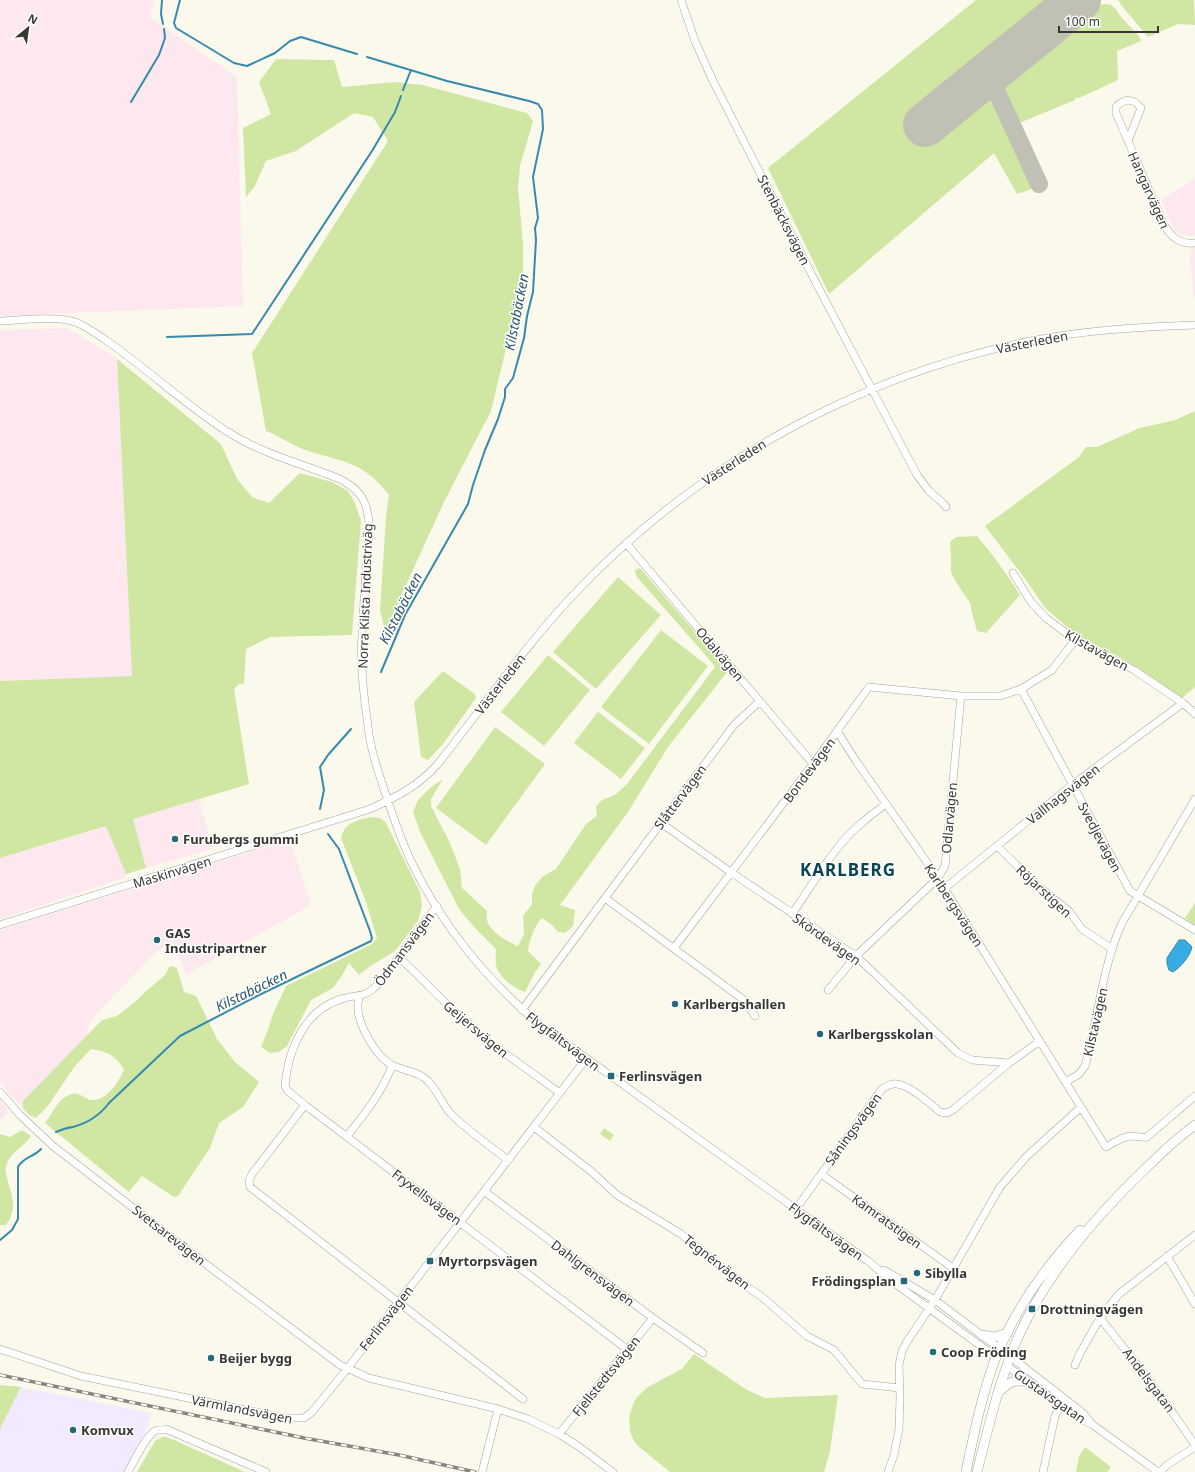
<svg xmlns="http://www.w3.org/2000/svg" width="1195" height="1472" font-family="'Noto Sans',sans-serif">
<rect width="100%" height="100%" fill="#fbf9ec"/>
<path fill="#fde8ef" d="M 0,0 L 155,0 L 150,17 L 237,77 L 243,306 L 0,316 Z
M 1195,179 L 1195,236 L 1193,236 L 1182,235 L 1175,231 L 1169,218 L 1161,199 Z
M 1192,247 L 1195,247 L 1195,297 L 1194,297 L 1190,261 Z
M 68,328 L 117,359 L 132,677 L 0,681 L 0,330 Z
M 199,799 L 213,849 L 146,868 L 133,819 Z
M 107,826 L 126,874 L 124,878 L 0,919 L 0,858 Z
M 290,840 L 311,905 L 186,975 L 173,941 L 157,951 L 89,1022 L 87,1036 L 24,1101 L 23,1108 L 8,1092 L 0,1081 L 0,930 Z
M 0,1100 L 9,1112 L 0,1120 Z"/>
<path fill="#f4eaff" d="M 21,1387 L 152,1413 L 146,1431 L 124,1472 L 0,1472 L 0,1429 Z"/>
<path fill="#cfe7a3" d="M 976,0 L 1055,0 L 915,114 L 935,137 L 982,100 C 988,98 992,99 996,104 L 1035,188 L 1017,194 L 994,153 L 829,294 L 768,168 Z
M 1118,0 L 1194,0 L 1195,25 L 1178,24 L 1148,37 L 1122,6 Z
M 1106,4 L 1111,5 L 1117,10 L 1120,16 L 1139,36 L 1141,41 L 1117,51 L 1118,79 L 1116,81 L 1079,98 L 1076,97 L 1075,100 L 1022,122 L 1017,121 L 1001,88 L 1002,83 L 1099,5 Z
M 276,59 L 334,60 L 342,87 L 394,82 L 423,85 L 527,113 L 533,121 L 520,166 L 518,188 L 523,244 L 523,278 L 491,411 L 444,502 L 385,631 L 380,610 L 386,517 L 389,495 C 362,461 346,463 308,451 C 293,446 280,436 266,431 L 252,353 L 388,141 L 373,117 L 354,113 L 296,151 L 266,161 L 255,186 L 246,197 L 243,128 L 271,114 L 259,82 Z
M 117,359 L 221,444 L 237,479 L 252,497 L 269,503 L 300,473 L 332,482 L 348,491 L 355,503 L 361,521 L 352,635 L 270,637 L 246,649 L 244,684 L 239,684 L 234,689 L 249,784 L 133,819 L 146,868 L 126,874 L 106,826 L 0,858 L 0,681 L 132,676 Z
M 1195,411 L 1195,687 L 1182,698 L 1125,660 L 1078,636 L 1045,608 L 1026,580 L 985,526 L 1079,457 L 1086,447 L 1097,447 L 1140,428 L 1175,420 Z
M 977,536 C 993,555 1007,574 1020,595 L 986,633 L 977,631 L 972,613 L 970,603 L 956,582 L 951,572 L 951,555 L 950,542 L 956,537 Z
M 640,568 L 723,665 L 727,672 L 668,747 L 628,812 L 560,905 L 575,910 L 573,926 L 565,933 L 558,932 L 552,925 L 542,918 C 535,924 529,941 528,951 L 541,964 L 535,972 L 525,992 C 514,989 498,976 496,965 C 495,960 496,954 496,949 L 474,927 L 459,909 L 421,834 L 413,812 L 418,800 L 430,788 L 443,779 L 431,799 L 431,806 L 450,843 L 460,869 L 462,888 L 487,911 C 487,914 486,918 487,920 C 489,931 509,943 518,946 L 524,934 L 523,916 L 532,904 L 532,894 L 535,886 L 542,877 L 556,869 L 586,824 L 597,816 L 596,806 L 602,800 L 615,795 L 627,784 L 715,667 L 708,658 L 636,576 L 635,570 Z
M 618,577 L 661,615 L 596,689 L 553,652 Z
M 661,630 L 708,666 L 649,744 L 601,707 Z
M 548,655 L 590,690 L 544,746 L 501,712 Z
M 442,672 L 444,672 L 475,694 L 476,698 L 443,744 L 428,760 L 421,757 L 414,702 Z
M 598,712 L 645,748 L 621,779 L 574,743 Z
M 495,727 L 545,764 L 486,845 L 436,808 Z
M 370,817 L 380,818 L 386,823 L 420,892 L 422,906 L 418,921 L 395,951 L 369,967 L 359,975 L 349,963 L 341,977 L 333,988 L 311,1000 L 287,1046 L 279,1052 L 270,1053 L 261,1047 L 268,1030 L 273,1014 L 286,986 L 372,944 L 377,938 L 366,902 L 341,838 C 345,822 356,821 370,817 Z
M 1195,903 L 1195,925 L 1185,918 Z
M 170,966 L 177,968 L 184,992 L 196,996 L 217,1039 L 235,1062 L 259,1082 L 243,1107 L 219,1123 L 210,1148 L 178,1196 L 174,1197 L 142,1176 L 129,1192 L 45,1123 C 52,1114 58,1099 69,1095 C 79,1090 83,1099 92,1100 C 107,1101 119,1081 124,1070 C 117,1056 106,1051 91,1049 L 75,1066 L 47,1107 L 36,1118 L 29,1115 L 23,1108 L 23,1101 L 102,1020 L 117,1016 L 135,1002 L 145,992 L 164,976 Z
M 604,1128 L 614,1135 L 610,1141 L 600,1134 Z
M 22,1130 L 31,1136 C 22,1149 11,1151 6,1166 C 5,1170 6,1174 7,1178 C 12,1197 18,1208 6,1225 L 0,1225 L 0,1134 L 10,1137 Z
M 694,1354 L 747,1390 L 765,1398 L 838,1395 L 830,1451 L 824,1472 L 670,1472 L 638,1446 L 633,1439 L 630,1431 L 629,1417 L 634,1402 L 637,1397 L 648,1387 L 682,1369 Z
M 0,1385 L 21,1387 L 0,1429 Z
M 162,1437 L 166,1437 L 174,1440 L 245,1472 L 137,1472 L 155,1441 Z
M 1085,1447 L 1111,1467 L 1107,1472 L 1076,1472 L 1079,1456 Z"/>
<path fill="#37ace2" stroke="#3789ad" d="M 1179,940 L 1185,940 L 1192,947 C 1190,956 1181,967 1173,972 L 1169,970 L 1167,964 L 1167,958 Z"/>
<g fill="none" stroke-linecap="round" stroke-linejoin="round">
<path stroke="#3789ad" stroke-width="2" d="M 162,0 L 161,14 L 163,24
M 180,0 L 174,23 L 176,28 L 234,63 L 247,66 L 275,53 L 290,41 L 301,37 L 357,54
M 367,57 L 447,81 L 529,101 L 538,104 L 542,110 L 543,129 L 533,177 L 538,218 L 535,228 L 536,240 L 533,292 L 527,316 L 524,338 L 513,378 L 505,389 L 505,397 L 498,419 L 485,450 L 473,485 L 468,504 L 405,615 L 381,672
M 403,90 L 411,70
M 131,102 L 159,55 L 165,38 L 164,29
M 167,337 L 252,334 L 372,151 L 395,112 L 401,96
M 320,809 L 324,790 L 320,767 L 328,755 L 351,729
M 56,1132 C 62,1129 66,1128 73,1127 C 88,1123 100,1115 109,1103 L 180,1036 L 259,995 L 371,941 L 372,938 L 370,931 L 339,849 L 328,834
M 0,1240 L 12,1230 L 18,1219 L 18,1167 C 23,1157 34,1157 41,1149"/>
<path stroke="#c1c0b4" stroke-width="18" d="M 1000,64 L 994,76 L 994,86 L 1039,184"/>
<path stroke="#c1c0b4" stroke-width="44" d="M 925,125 L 1079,0"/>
<g stroke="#a6a398" stroke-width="8">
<path id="minor" d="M 681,0 L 695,41 L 712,79 L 814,279 L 917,475 L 929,491 L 943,503 L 946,507
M 1128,141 L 1141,108 C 1133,98 1125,98 1116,107 L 1116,113 L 1164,225 C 1171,237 1180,245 1195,243
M 0,321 C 20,320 48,317 67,320 C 81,322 95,333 107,341 C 149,370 185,405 228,432 C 262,454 303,464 340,479 C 351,485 361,492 365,504 C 372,521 368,542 367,559 C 365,585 363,610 362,636 C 360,666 364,697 368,727 C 371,753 380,777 388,801 C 395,822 402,842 411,861 C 440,923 487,980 539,1024 L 868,1261 L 893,1282 L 996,1357
M 626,543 L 813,764
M 1013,573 L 1031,602 L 1046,618 L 1075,640 L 1134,670 L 1183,703 L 1195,714
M 1021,689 L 1130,891 L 1195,930
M 837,731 L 856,761 L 938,878 L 1106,1147 C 1113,1143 1122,1137 1130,1136 C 1136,1136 1141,1138 1147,1137 L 1195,1096
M 661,823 L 732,873 L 856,956 L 958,1053 L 972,1060 L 1009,1063
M 997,846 L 1040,888 L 1069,911 L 1082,929 L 1112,949
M 945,888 L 1072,785 L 1183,703
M 792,914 C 811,887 833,848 857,827 C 866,819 876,811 886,804
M 0,925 L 370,809 C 396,797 417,787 437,765 C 484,706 526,644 578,590 C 700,463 858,376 1030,341 C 1085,330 1140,327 1195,325
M 674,948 L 813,764 L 869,687 L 961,696 L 1000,696 L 1021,689 L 1052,670 L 1075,640
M 399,957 L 452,1009 L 489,1042 L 560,1093
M 828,990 L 856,956 L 938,878 L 945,866 L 961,696
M 359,997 C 359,1000 357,1005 358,1009 C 359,1026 376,1057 392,1065 C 403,1071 419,1071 428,1081 C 438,1091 442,1104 451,1114 C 467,1130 490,1146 508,1160
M 522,1010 L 605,898
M 755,1016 L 744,1000 L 605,898 L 734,725 L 760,701
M 1066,1082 L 1079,1074 L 1085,1066 C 1098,1019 1102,967 1122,923 L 1195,799
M 0,1092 L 20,1115 L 53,1146 L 211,1268 L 340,1365 L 369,1378 L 498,1409 L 528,1419 L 559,1434 L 578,1446 L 613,1472
M 305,1105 L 288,1091 L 285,1086 C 288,1049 305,1008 345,998 C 355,995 365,997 373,989 C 383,980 390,969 398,958 C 411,941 423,923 437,906
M 534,1127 L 592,1172 L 617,1195 L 681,1234 L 743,1284 L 762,1297 L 807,1336 L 834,1350 L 862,1384 L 900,1388
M 347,1136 C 365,1114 382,1092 392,1066
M 821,1174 L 953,1268
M 484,1191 L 653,1318 L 703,1353
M 796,1209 L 882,1089 C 887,1086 891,1083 897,1084 C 909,1085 931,1104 940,1112 L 947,1113 L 954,1109 L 1009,1063 L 1040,1041
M 1167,1256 L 1195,1304
M 884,1270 L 935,1300 L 1000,1349
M 1100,1318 L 1132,1358 L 1173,1413 L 1195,1445
M 0,1349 L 81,1376 L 285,1418 L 304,1418 L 312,1412 L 347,1369 L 586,1059
M 1011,1357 L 1083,1413 L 1091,1423
M 1075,1365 L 1079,1355 L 1100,1318 L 1119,1294 L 1195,1235
M 1007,1366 L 1077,1417 L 1093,1425 L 1158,1472
M 523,1399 L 250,1187 L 249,1181 L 252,1174 L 305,1105 L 628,1350
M 559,1434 L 653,1318
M 128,1472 C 134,1462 146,1434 157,1430 C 160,1430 164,1430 166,1429 L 266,1472
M 482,1472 L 498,1409
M 888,1472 L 894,1455 L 899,1429 L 900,1397 L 899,1365 L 902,1351 L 908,1340 L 935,1300 L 1000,1187 L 1027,1156 L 1081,1107
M 1043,1472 L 1055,1416 L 1063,1402
M 1160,1472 L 1167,1465 L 1195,1447"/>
</g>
<g stroke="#a6a398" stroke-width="10">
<path id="major" d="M 982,1335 L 995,1337 L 1008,1333
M 1000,1391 C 1009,1382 1015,1379 1028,1382
M 966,1472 C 974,1433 982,1394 996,1357 C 1015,1310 1045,1267 1080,1230
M 977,1472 C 989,1425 1000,1377 1020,1333 C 1049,1271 1094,1218 1143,1171 C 1159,1155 1176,1139 1195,1125"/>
</g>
<use href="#minor" stroke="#fff" stroke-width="7"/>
<use href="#major" stroke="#fff" stroke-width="9"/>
<g stroke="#87867d" stroke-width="3.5">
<path id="rail" d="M 0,1375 L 304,1438 L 399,1455 L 475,1472"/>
</g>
<use href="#rail" stroke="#fff" stroke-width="2" stroke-dasharray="6" stroke-linecap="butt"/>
</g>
<g fill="#26697b" stroke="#fff" stroke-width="1.5">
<circle cx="175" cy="839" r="4"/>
<circle cx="157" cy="940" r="4"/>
<circle cx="675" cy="1004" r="4"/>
<circle cx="820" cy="1034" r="4"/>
<rect x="607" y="1072" width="8" height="8" rx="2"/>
<rect x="426" y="1257" width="8" height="8" rx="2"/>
<circle cx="917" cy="1273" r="4"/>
<rect x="900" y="1277" width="8" height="8" rx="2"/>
<rect x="1028" y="1305" width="8" height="8" rx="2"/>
<circle cx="933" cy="1352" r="4"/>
<circle cx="211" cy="1358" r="4"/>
<circle cx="73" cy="1430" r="4"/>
</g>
<g text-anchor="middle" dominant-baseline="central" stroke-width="3" stroke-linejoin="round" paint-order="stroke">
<g font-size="13" fill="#383732" stroke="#fff">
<text transform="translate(1149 190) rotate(66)">Hangarvägen</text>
<text transform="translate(784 220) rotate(63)">Stenbäcksvägen</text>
<text transform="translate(1032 342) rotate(-11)">Västerleden</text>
<text transform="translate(734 462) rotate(-33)">Västerleden</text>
<text transform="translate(365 596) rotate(-88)">Norra Kilsta Industriväg</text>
<text transform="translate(1097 650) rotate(29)">Kilstavägen</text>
<text transform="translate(720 654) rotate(50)">Odalvägen</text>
<text transform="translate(500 684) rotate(-52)">Västerleden</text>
<text transform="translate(809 770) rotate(-53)">Bondevägen</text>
<text transform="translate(1063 794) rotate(-38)">Vallhagsvägen</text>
<text transform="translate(680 797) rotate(-53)">Slåttervägen</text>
<text transform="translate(949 818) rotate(-85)">Odlarvägen</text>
<text transform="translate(1100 837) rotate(62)">Svedjevägen</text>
<text transform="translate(172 872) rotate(-17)">Maskinvägen</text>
<text transform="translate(1044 891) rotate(43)">Röjarstigen</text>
<text transform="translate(954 905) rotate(57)">Karlbergsvägen</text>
<text transform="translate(827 939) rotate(35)">Skördevägen</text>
<text transform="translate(404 949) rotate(-53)">Ödmansvägen</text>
<text transform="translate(1095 1022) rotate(-77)">Kilstavägen</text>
<text transform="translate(476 1029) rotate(40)">Geijersvägen</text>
<text transform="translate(563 1041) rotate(37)">Flygfältsvägen</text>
<text transform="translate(853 1129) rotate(-54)">Såningsvägen</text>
<text transform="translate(427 1197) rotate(37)">Fryxellsvägen</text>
<text transform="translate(887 1221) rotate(36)">Kamratstigen</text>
<text transform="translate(826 1231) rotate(36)">Flygfältsvägen</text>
<text transform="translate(169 1235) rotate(38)">Svetsarevägen</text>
<text transform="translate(717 1262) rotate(38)">Tegnérvägen</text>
<text transform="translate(593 1273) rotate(37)">Dahlgrensvägen</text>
<text transform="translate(386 1318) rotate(-52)">Ferlinsvägen</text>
<text transform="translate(606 1376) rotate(-51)">Fjellstedtsvägen</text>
<text transform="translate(1149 1380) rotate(53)">Andelsgatan</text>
<text transform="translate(1050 1396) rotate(35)">Gustavsgatan</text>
<text transform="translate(242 1409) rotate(11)">Värmlandsvägen</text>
</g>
<g font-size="13" font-weight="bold" fill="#383732" stroke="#fff" text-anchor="start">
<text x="183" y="839">Furubergs gummi</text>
<text x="165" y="933">GAS<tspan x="165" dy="15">Industripartner</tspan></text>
<text x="683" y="1004">Karlbergshallen</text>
<text x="828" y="1034">Karlbergsskolan</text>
<text x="619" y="1076">Ferlinsvägen</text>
<text x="438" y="1261">Myrtorpsvägen</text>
<text x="925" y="1273">Sibylla</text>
<text x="896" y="1281" text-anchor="end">Frödingsplan</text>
<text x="1040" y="1309">Drottningvägen</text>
<text x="941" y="1352">Coop Fröding</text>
<text x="219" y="1358">Beijer bygg</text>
<text x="81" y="1430">Komvux</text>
</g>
<g font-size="14" font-style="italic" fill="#2a586f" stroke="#fff">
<text transform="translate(516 312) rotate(-79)">Kilstabäcken</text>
<text transform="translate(400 608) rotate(-63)">Kilstabäcken</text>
<text transform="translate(251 990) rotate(-26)">Kilstabäcken</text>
</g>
<g font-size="17" font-weight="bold" letter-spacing="1" fill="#0b4553" stroke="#fff">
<text x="848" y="869">KARLBERG</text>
</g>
</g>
<g transform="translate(28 28) rotate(29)" stroke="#ffffff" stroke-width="3" paint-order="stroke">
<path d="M0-3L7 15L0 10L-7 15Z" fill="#383732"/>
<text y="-6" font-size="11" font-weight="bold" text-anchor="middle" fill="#383732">N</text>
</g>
<path d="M1059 26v6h99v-6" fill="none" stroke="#383732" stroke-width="2"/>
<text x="1065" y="26" font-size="12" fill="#383732" stroke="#ffffff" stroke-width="3" paint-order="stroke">100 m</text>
</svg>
